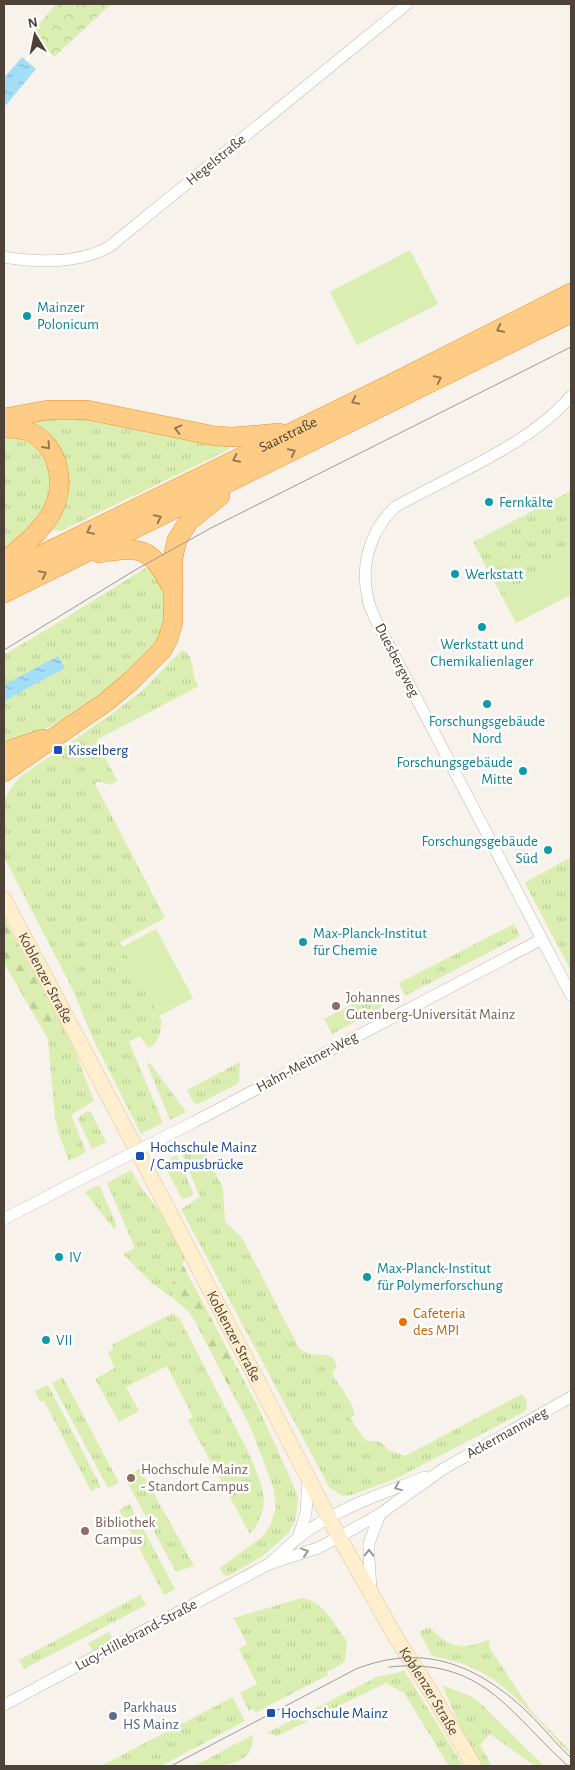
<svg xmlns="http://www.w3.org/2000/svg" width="575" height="1770" font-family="'Alegreya Sans',sans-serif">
<defs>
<pattern id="grass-tufts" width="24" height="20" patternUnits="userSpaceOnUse" patternTransform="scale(1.25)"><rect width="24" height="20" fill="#d9eeb0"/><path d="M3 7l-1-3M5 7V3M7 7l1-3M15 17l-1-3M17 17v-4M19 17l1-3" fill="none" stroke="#bccd98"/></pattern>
<pattern id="forest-firs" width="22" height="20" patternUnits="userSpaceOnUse" patternTransform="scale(1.25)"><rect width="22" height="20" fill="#d9eeb0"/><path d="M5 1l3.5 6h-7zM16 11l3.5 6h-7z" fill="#bccd98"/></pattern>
<pattern id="park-crowns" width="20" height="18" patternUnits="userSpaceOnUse" patternTransform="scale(1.25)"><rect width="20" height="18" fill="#d9eeb0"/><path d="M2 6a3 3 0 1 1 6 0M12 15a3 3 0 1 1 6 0" fill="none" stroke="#bccd98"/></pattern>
<pattern id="water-ripples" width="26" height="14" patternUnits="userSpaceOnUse" patternTransform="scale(1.25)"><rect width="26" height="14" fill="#a2def8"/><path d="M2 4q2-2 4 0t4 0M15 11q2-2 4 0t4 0" fill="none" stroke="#86b6ca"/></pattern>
</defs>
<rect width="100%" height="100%" fill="#f7f2eb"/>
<path fill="url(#grass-tufts)" d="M 90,419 L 221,442 L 230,449 L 61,531 L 51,530 L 68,499 L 68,483 L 27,423 L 39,420 Z
M 4,433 L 34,441 L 55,470 L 43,515 L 4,552 Z
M 571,491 L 571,560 L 502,596 L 473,542 Z
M 152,564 C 155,568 158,572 160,577 C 170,600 165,632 150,652 C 143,661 133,668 125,676 C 86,711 52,728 4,745 L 4,655 L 51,627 Z
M 182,650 C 197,656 189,675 199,686 L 96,740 L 117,780 L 111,785 C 105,784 102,781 96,782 L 96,786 L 165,918 L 120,942 L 161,1020 C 161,1031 159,1043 149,1048 L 140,1036 L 129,1042 L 163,1123 L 141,1134 L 94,1041 L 72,988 L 4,857 L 4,799 L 11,788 L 20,777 L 110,715 L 142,691 Z
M 571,857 L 571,971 L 525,883 L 538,875 Z
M 514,924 L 520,936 L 405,996 L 399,983 Z
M 376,992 L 384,1007 L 332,1034 L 324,1019 Z
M 47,998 L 69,1035 L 94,1101 L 71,1115 L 86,1152 L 69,1161 L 60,1137 L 55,1118 L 48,1039 L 59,1032 Z
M 240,1062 L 239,1083 L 198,1104 L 194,1103 L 187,1090 Z
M 150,1063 L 186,1112 L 170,1120 L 147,1064 Z
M 88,1111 L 91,1112 L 106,1142 L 92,1149 L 78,1119 L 80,1116 Z
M 206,1141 L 204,1145 L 207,1156 L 223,1188 L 225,1222 L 242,1238 L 299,1348 C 315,1362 331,1346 337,1366 L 332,1373 C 339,1387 351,1398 355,1414 L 350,1418 L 366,1441 L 379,1441 L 390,1451 L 405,1456 L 522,1394 L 526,1399 L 527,1409 L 522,1413 L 395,1479 L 351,1495 L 343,1496 L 329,1487 L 181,1209 L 200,1197 L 182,1153 Z
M 177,1155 L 193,1193 L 192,1196 L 182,1199 L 164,1164 L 165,1162 Z
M 131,1170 L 138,1183 L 165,1219 L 185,1259 L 173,1282 L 173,1298 L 153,1284 L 123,1254 L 135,1248 L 107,1183 Z
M 99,1185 L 117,1226 L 114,1229 L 85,1192 Z
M 173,1313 L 180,1319 L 250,1456 C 263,1487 273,1505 250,1534 L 188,1420 L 193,1417 L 167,1366 L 126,1387 L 139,1411 L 119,1422 L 95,1379 L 115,1368 L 108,1353 L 113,1349 L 112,1345 Z
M 241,1375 L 259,1409 L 292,1482 L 298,1497 L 297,1510 L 295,1520 L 289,1532 L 279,1542 L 261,1557 L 228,1576 L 223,1574 L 220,1568 L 263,1536 L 270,1526 L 276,1508 L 274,1490 L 259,1449 L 249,1424 L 230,1389 Z
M 63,1377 L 119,1483 L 108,1488 L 52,1383 Z
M 48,1385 L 101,1487 L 91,1491 L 44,1401 L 40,1402 L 35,1391 Z
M 140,1469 L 194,1566 L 176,1572 L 124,1476 Z
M 130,1504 L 175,1589 L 164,1595 L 119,1510 Z
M 140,1595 L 146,1605 L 24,1669 L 19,1660 Z
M 302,1598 C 323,1600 335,1626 347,1641 L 345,1661 L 340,1665 L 327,1672 L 328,1675 L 262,1709 L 256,1713 L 253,1709 L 249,1711 L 240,1693 L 257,1684 L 239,1649 L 247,1644 L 234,1618 Z
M 430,1627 C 446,1647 464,1651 487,1640 L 490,1642 L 489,1647 L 532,1712 L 571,1752 L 571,1755 C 542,1726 511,1685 473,1668 C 460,1662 446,1659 432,1656 L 419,1632 Z
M 109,1632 L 114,1640 L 93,1651 L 88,1643 Z
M 404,1670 L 463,1766 L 449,1766 L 404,1693 L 386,1683 L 277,1736 L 267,1733 L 377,1677 L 400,1672 Z
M 442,1685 L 472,1697 L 479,1702 L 544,1766 L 535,1766 L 490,1734 L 480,1745 L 492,1766 L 480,1766 L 470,1749 Z
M 233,1697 L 245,1721 L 161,1766 L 101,1766 Z
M 253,1735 C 254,1769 218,1766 194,1766 Z"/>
<path fill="url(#forest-firs)" d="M 4,918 L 47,998 L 59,1032 L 48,1039 L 4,963 Z
M 182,1263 L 241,1375 L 230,1389 L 195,1321 L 188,1311 L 173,1298 L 173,1282 Z"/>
<path fill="url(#park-crowns)" d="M 56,4 L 111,4 L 54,57 L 30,35 Z"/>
<path fill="#d9eeb0" d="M 410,250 L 438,304 L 357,345 L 330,292 Z
M 571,560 L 571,595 L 516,623 L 502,596 Z
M 156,929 L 193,998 L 159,1016 L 122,947 Z"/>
<path fill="url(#water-ripples)" d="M 22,57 L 36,69 L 6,105 L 4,103 L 4,78 Z
M 58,656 L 65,668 L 4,701 L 4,685 Z"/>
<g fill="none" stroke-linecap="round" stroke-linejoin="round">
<g stroke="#c4b9ac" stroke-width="12">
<path id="minor" d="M 4,257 C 39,263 77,264 109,247 L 407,4
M 571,396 C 528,446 453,474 395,507 C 370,531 360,565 368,599 C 370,612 379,626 385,638 L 571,995
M 192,1123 L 542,939
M 4,1219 L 79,1180
M 298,1538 L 306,1513 L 308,1480
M 272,1561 C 281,1554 289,1545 298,1538 C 335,1509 381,1494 425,1477
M 371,1590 L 369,1558 L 369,1543 L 380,1514
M 4,1705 L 269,1564 L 318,1548 L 339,1537 L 380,1514 L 443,1469 L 571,1397"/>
</g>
<g stroke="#dec598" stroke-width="16">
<g id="secondary">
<path id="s1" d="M 4,899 L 151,1177 L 339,1537 L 398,1641 L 428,1687 L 474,1766"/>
</g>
</g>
<g stroke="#ee932e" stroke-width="20">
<g id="trunk">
<path d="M 4,418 L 48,410 L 87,410 L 215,436 L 233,437 L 279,433"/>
<path d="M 4,428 C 11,428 19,428 27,431 C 59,443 67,484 52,512 C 41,532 22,547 4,561"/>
<path d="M 99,553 C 142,546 151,547 172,588"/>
<path id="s2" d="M 4,573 L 393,383 L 571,293"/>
<path d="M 4,593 L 571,313"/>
<path d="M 4,752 L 43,739"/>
<path d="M 4,772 L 106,702 L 132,680 L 162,650 L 168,639 L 173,622 L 173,558 L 177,540 L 189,521 L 220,496"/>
</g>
</g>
<use href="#minor" stroke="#fff" stroke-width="11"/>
<use href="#secondary" stroke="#ffeecd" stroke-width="15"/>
<use href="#trunk" stroke="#ffcc85" stroke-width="19"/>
<path stroke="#9a9a9a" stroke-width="1" d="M 4,650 L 137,569 L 211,528 L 571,347
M 389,1667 C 483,1657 508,1712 568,1766
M 171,1766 L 356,1669 C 420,1644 471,1662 521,1706 C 539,1722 554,1742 571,1758"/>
<g stroke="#c4b9ac" stroke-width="12" stroke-linecap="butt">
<path id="minor-bridge" d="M 79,1180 L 192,1123"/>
</g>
<use href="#minor-bridge" stroke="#fff" stroke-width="11"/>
</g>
<defs><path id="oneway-chevron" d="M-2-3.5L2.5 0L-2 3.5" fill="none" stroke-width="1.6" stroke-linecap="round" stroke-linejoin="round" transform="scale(1.25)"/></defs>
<g stroke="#947956">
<use href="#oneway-chevron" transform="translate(500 329) rotate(153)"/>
<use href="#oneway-chevron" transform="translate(438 379) rotate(-26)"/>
<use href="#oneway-chevron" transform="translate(355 401) rotate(154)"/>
<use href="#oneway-chevron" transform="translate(178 429) rotate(-166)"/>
<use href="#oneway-chevron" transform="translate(47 446) rotate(48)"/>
<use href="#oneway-chevron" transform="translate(292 452) rotate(-26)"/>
<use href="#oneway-chevron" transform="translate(236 459) rotate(154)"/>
<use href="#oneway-chevron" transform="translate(158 518) rotate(-26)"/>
<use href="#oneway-chevron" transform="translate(90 531) rotate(154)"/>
<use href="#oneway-chevron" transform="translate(43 574) rotate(-26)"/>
</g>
<g stroke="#9d9791">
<use href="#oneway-chevron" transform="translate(398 1487) rotate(158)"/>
<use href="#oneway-chevron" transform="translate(305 1552) rotate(-18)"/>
<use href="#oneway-chevron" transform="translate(369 1553) rotate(-89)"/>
</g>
<g fill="#0f9aa8" stroke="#fff" stroke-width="2">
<circle cx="27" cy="316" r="5"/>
<circle cx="489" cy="502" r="5"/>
<circle cx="455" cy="574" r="5"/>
<circle cx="482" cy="627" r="5"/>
<circle cx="487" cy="704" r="5"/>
<circle cx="523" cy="771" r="5"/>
<circle cx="548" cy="850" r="5"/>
<circle cx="303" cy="942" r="5"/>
<circle cx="59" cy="1257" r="5"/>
<circle cx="367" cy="1277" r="5"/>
<circle cx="46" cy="1340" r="5"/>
</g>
<g fill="#1a4fb4" stroke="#fff" stroke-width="2">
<rect x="53" y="745" width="10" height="10" rx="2.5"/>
<rect x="135" y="1151" width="10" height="10" rx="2.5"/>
<rect x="266" y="1708" width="10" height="10" rx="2.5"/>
</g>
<g fill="#8d6e63" stroke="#fff" stroke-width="2">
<circle cx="336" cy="1006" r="5"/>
<circle cx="131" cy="1478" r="5"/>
<circle cx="85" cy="1531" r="5"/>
</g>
<circle fill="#e8710a" stroke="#fff" stroke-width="2" cx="403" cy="1322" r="5"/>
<circle fill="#5c6f8a" stroke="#fff" stroke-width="2" cx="113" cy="1716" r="5"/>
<g text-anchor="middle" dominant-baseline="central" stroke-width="5" stroke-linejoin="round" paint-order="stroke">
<g font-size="15" fill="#4c4237" stroke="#fff">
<text transform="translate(216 160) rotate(-39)">Hegelstraße</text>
<text stroke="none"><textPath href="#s2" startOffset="316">Saarstraße</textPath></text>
<text transform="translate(397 660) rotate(63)">Duesbergweg</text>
<text stroke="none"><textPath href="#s1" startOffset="89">Koblenzer Straße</textPath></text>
<text transform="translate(307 1062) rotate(-28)">Hahn-Meitner-Weg</text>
<text stroke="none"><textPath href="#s1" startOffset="494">Koblenzer Straße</textPath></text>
<text transform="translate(507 1433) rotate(-29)">Ackermannweg</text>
<text transform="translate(136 1635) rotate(-28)">Lucy-Hillebrand-Straße</text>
<text stroke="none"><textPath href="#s1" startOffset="899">Koblenzer Straße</textPath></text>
</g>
<g font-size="15" fill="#0d838f" stroke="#fff" text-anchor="start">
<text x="37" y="307">Mainzer<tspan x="37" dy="17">Polonicum</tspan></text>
<text x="499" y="502">Fernkälte</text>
<text x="465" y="574">Werkstatt</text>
<text x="482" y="644" text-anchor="middle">Werkstatt und<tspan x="482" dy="17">Chemikalienlager</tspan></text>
<text x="487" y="721" text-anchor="middle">Forschungsgebäude<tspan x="487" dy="17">Nord</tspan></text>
<text x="513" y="762" text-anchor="end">Forschungsgebäude<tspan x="513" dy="17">Mitte</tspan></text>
<text x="538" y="841" text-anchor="end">Forschungsgebäude<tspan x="538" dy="17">Süd</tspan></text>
<text x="313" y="933">Max-Planck-Institut<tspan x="313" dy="17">für Chemie</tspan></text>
<text x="69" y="1257">IV</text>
<text x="377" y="1268">Max-Planck-Institut<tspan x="377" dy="17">für Polymerforschung</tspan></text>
<text x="56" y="1340">VII</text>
</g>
<g font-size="15" fill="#164399" stroke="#fff" text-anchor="start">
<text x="68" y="750">Kisselberg</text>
<text x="150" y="1147">Hochschule Mainz<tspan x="150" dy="17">/ Campusbrücke</tspan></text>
<text x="281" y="1713">Hochschule Mainz</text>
</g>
<g font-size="15" fill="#785e54" stroke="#fff" text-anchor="start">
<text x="346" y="997">Johannes<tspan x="346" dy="17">Gutenberg-Universität Mainz</tspan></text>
<text x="141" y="1469">Hochschule Mainz<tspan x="141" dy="17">- Standort Campus</tspan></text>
<text x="95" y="1522">Bibliothek<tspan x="95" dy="17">Campus</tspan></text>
</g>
<g font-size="15" fill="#c56008" stroke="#fff" text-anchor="start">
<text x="413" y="1313">Cafeteria<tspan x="413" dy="17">des MPI</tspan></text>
</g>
<g font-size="15" fill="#4e5e75" stroke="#fff" text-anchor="start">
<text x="123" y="1707">Parkhaus<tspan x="123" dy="17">HS Mainz</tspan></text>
</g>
</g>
<rect width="575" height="1770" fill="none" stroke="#4c4237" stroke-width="10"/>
<g transform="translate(35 35) rotate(350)" stroke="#ffffff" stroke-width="4" paint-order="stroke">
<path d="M0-4L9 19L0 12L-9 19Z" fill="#4c4237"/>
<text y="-8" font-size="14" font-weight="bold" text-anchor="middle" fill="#4c4237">N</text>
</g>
</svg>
